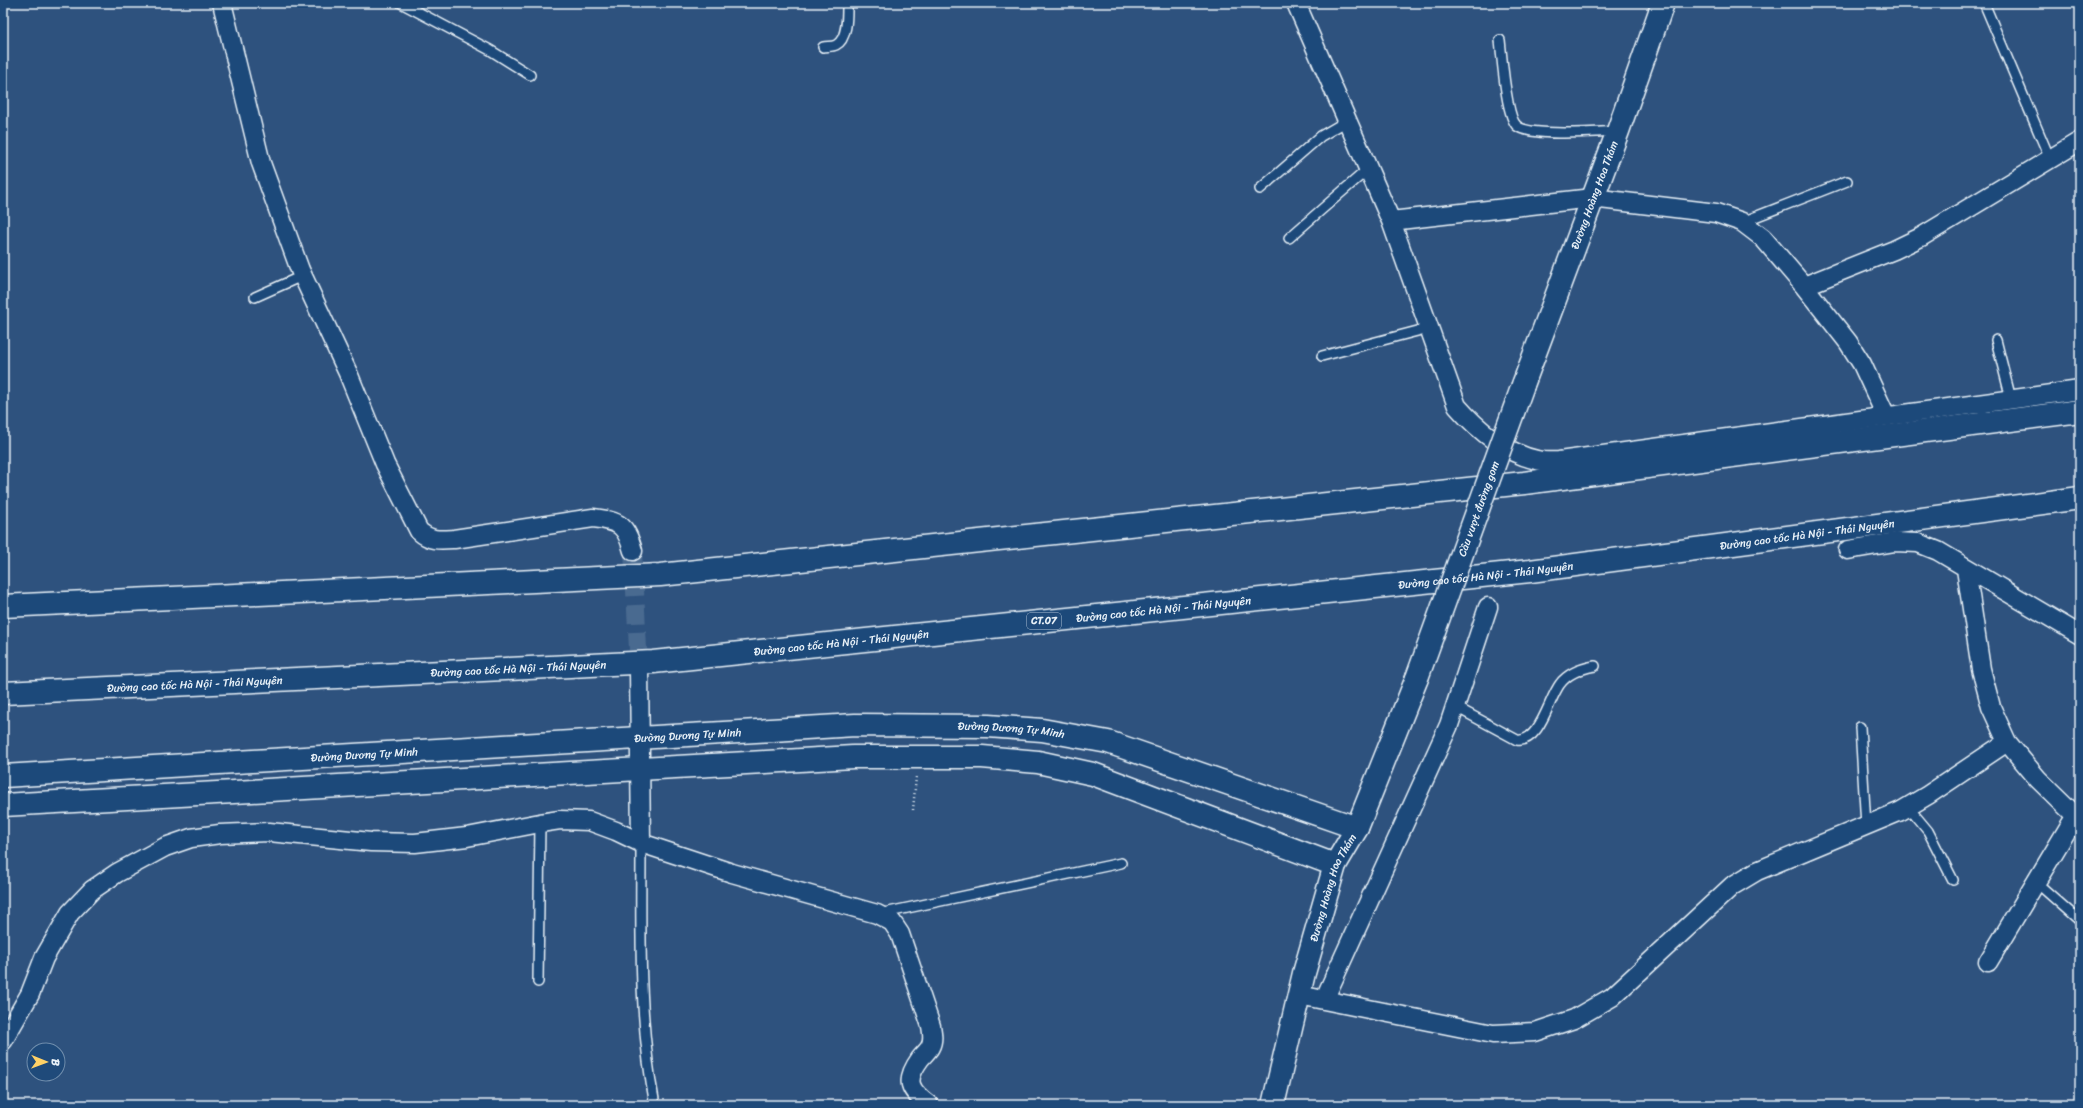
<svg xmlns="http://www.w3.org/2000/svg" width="2083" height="1108" font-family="Sriracha,sans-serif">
<rect width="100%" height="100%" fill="#2e527e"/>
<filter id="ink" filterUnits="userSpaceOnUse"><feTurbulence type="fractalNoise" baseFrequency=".025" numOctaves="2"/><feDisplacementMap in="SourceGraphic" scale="8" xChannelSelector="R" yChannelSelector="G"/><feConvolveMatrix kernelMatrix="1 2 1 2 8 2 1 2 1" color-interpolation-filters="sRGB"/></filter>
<g filter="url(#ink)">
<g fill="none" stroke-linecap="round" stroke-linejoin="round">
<path stroke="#4a6a90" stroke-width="18" stroke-dasharray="18 9" stroke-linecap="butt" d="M 633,551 L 639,669"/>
<g stroke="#e8f1f8" stroke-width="12">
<path id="lane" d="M 401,3 L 490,50 L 530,75
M 1984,3 L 2050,159
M 1500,40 C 1502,56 1506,117 1517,126 C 1530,137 1597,132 1617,131
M 823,47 C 827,46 832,47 836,45 C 848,39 847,15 847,3
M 1260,189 L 1321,136 L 1347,121
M 1742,222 L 1847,181
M 1289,238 L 1368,169
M 255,297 L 302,276
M 1996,340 L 2011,399
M 1322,356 L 1429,328
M 1456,707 L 1517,740 C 1540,743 1549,698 1560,684 C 1568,673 1583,668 1595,666
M 1860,727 L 1866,826
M 1908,807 L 1928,831 L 1953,880
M 641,843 C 641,931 638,1019 655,1105
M 2037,883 L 2080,921
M 879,914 L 1121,863
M 538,982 L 540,823"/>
</g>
<g stroke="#e8f1f8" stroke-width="21">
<path id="street" d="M 222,3 L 261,163 L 300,270 L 348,373 L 385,464 L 419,531 C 430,541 439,540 454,539 L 593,518 C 620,521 626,525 633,551
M 1296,3 L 1391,221 L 1457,406 C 1478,430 1505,453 1537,460 C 1544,462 1552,461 1559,461 L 2080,390
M 1391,221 L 1592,198 L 1716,213 L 1742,222 L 1763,238 L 1804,286 L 1848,342 L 1862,364 L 1886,416
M 1804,286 L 1894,250 L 1921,237 L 2080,141
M 1848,550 L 1895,542 L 1918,543 L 1938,551 L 2080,635
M 1966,569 L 1981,669 L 1991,707 L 2007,742 L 2038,779 L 2080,820
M 639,669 L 641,843
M 1988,962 L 2075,817
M 1299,995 L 1493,1034 L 1535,1032 L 1574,1019 L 1612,997 L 1732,886 L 1757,871 L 1901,811 L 1928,795 L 2007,742
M 1324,1000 L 1449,725 L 1488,607
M 3,1041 L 30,994 L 44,958 L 70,913 L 92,890 L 117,873 L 165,847 L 191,838 L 220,834 L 269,832 L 371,842 L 415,843 L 467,837 L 540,823 L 560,820 L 589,821 L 616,831 L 641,843 L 732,873 L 877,914 L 892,922 L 900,934 L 931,1026 C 932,1032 934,1040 930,1047 C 928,1051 923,1055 920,1059 C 904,1081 909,1090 929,1105"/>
</g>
<g stroke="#e8f1f8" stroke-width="25">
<g id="secondary">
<path id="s1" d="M 1523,385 L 1618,131 L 1663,3"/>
<path id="s2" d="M 3,776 L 855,725 L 988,726 L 1042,730 L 1108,742 L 1357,828"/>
<path d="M 3,805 L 853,757 L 982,757 L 1038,762 L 1093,774 L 1335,865"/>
<path id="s3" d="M 1273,1105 L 1304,973 L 1335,865 L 1357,828 L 1417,678"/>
</g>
</g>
<g stroke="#e8f1f8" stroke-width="25">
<g id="highway">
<path d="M 3,606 L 660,575 L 1524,483 L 2080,411"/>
<path id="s4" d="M 3,693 L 653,662 L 1530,571 L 2080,498"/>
</g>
</g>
<path stroke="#e8f1f8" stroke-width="2.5" stroke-dasharray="1 3" stroke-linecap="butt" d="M 913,810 L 916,777"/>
<use href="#lane" stroke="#1f4a7a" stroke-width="9"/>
<use href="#street" stroke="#1f4a7a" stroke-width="18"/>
<use href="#secondary" stroke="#1f4a7a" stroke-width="22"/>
<use href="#highway" stroke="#1f4a7a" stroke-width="22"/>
<g stroke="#e8f1f8" stroke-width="25" stroke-linecap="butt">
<g id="secondary-bridge">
<path id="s5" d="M 1417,678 L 1523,385"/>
</g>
</g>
<use href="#secondary-bridge" stroke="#1f4a7a" stroke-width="22"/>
</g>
</g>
<g text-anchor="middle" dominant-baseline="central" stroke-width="4" stroke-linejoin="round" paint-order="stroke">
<rect fill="#1f4a7a" stroke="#acbfd2" stroke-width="1" x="1027" y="613" width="34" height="16" rx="3"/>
<g font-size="10" font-weight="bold" fill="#e8f1f8">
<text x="1044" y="621">CT.07</text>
</g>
<g font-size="11" fill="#e8f1f8" stroke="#1f4a7a">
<text stroke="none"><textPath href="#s1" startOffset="203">Đường Hoàng Hoa Thám</textPath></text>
<text stroke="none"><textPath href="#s5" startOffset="180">Cầu vượt đường gom</textPath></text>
<text stroke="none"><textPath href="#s4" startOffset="1812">Đường cao tốc Hà Nội - Thái Nguyên</textPath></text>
<text stroke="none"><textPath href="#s4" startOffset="1488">Đường cao tốc Hà Nội - Thái Nguyên</textPath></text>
<text stroke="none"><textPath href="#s4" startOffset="1164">Đường cao tốc Hà Nội - Thái Nguyên</textPath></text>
<text stroke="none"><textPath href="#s4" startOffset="840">Đường cao tốc Hà Nội - Thái Nguyên</textPath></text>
<text stroke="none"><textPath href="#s4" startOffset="516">Đường cao tốc Hà Nội - Thái Nguyên</textPath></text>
<text stroke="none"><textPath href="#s4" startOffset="192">Đường cao tốc Hà Nội - Thái Nguyên</textPath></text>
<text stroke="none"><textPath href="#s2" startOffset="1010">Đường Dương Tự Minh</textPath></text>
<text stroke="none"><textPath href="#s2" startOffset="686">Đường Dương Tự Minh</textPath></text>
<text stroke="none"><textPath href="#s2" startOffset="362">Đường Dương Tự Minh</textPath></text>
<text stroke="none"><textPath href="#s3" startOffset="226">Đường Hoàng Hoa Thám</textPath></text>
</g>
</g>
<rect width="2083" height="1108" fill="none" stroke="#1f4a7a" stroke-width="16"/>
<rect x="8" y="8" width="2067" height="1092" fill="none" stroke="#e8f1f8" stroke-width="1.5" filter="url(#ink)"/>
<g transform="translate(46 1062) rotate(91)"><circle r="19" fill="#1f4a7a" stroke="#6f8dac"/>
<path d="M0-3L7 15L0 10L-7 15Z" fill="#ffd166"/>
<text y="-6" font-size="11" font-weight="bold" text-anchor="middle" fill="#e8f1f8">B</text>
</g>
</svg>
